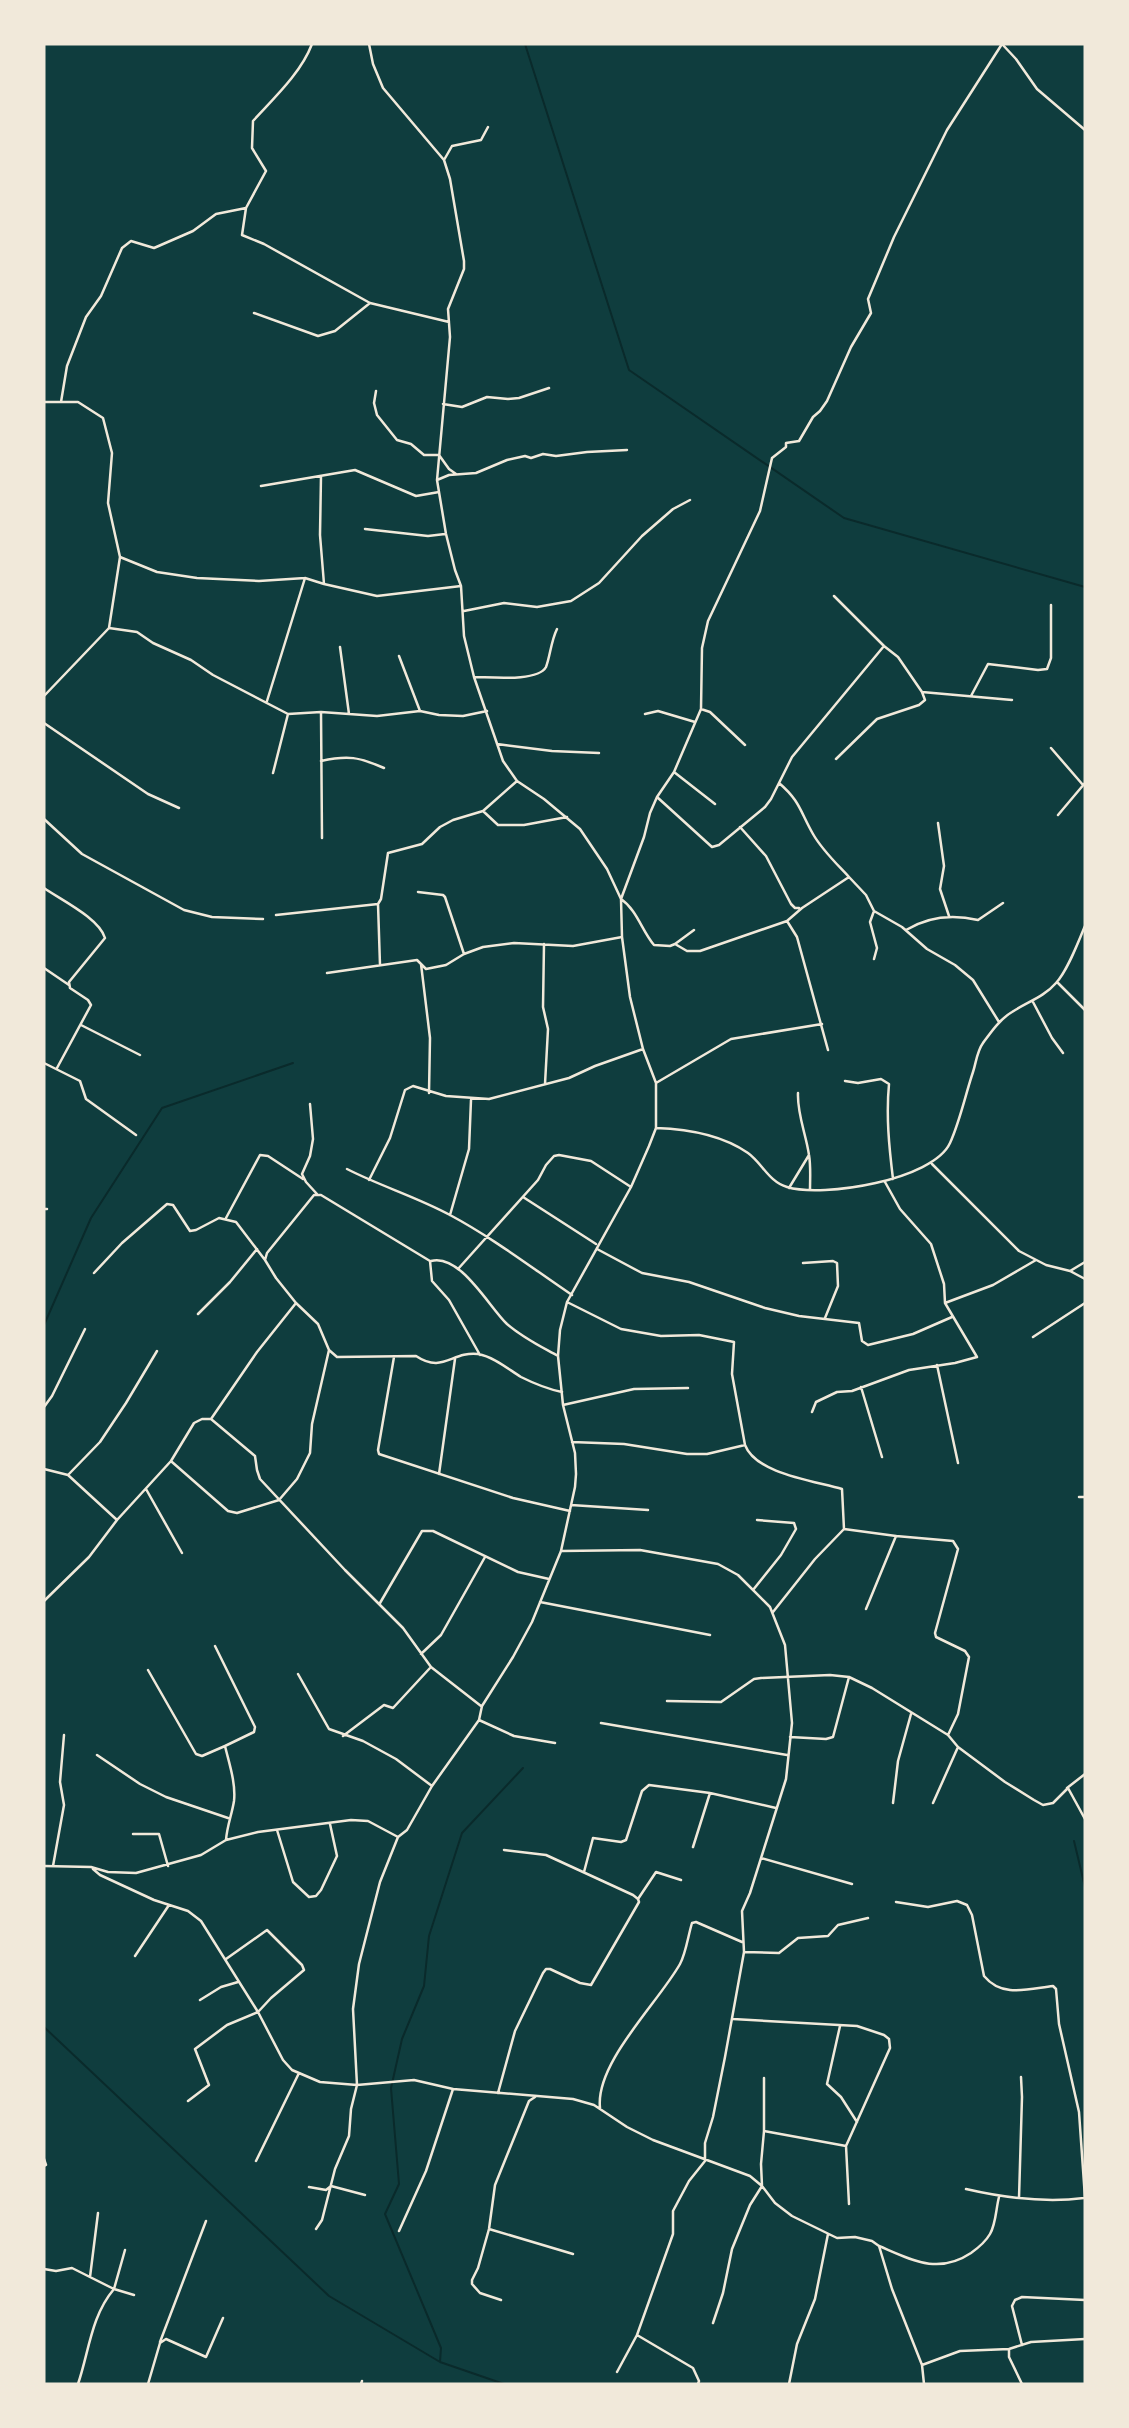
<svg xmlns="http://www.w3.org/2000/svg" width="1129" height="2428" font-family="'Alegreya Sans',sans-serif">
<rect width="100%" height="100%" fill="#0f3d3e"/>
<g fill="none" stroke-linecap="round" stroke-linejoin="round">
<path stroke="#0a2a2b" stroke-width="2" d="M 525,44 L 629,370 L 844,518 L 1085,587
M 44,1325 L 91,1218 L 162,1108 L 293,1063
M 1074,1841 L 1085,1887
M 44,2027 L 329,2296 L 440,2362 L 504,2384
M 440,2362 L 441,2348 L 385,2214 L 399,2184 L 391,2088 L 402,2039 L 424,1986 L 429,1936 L 462,1833 L 523,1768"/>
<path stroke="#f1e9da" stroke-width="2.5" d="M 312,44 C 301,73 274,98 253,121 L 252,148 L 266,171 L 246,208 L 242,235 L 264,244 L 370,303 L 449,322
M 1002,44 L 1016,59 L 1037,89 L 1085,130
M 444,160 L 452,146 L 481,140 L 488,127
M 254,313 L 318,336 L 335,331 L 370,303
M 376,391 L 374,403 L 377,415 L 397,440 L 411,444 L 424,455 L 439,455 L 449,469 L 456,474
M 44,402 L 78,402 L 103,418 L 112,453 L 108,503 L 120,557 L 109,628
M 61,402 L 67,366 L 86,317 L 101,296 L 122,248 L 131,241 L 154,248 L 193,231 L 216,214 L 246,208
M 443,404 L 462,407 L 487,397 L 508,399 L 519,398 L 549,388
M 321,476 L 320,535 L 324,584
M 437,480 L 449,475 L 476,473 L 507,460 L 525,456 L 531,458 L 543,454 L 556,456 L 587,452 L 627,450
M 261,486 L 355,470 L 416,496 L 439,492
M 365,529 L 428,536 L 445,534
M 120,557 L 157,572 L 197,578 L 259,581 L 305,578 L 324,584 L 377,596 L 461,586
M 834,596 L 884,646 L 898,657 L 922,692 L 1012,700
M 464,611 L 504,603 L 537,607 L 571,601 L 599,583 L 642,536 L 673,509 L 690,500
M 340,647 L 349,714
M 399,656 L 420,711
M 474,677 C 490,677 538,682 546,667 C 550,657 551,641 557,629
M 44,696 L 109,628 L 137,632 L 153,643 L 191,660 L 213,675 L 288,714 L 321,712 L 377,716 L 420,711 L 439,715 L 463,716 L 487,711
M 971,696 L 988,664 L 1038,670 L 1047,669 L 1051,658 L 1051,605
M 267,701 L 305,578
M 701,709 L 710,712 L 745,745
M 321,712 L 322,838
M 645,714 L 658,711 L 695,722
M 44,723 L 148,794 L 179,808
M 497,744 L 552,751 L 599,753
M 1051,748 L 1083,785
M 836,759 L 877,719 L 919,705 L 925,700 L 922,692
M 321,761 C 348,755 359,757 384,768
M 674,772 L 715,804
M 273,773 L 288,714
M 779,783 C 800,801 800,811 813,834 C 822,850 836,863 849,877
M 657,797 L 712,847 L 719,845 L 765,807 L 771,799 L 792,757 L 884,646
M 483,811 L 517,781
M 1058,815 L 1085,783
M 44,819 L 82,854 L 184,910 L 212,917 L 263,919
M 938,823 L 944,866 L 940,889 L 949,916
M 740,827 L 766,856 L 791,904 L 795,908 L 799,908
M 44,888 C 61,900 99,918 105,938 L 69,982 L 70,988 L 88,1000 L 91,1005 L 57,1068
M 418,892 L 443,895 L 445,897 L 464,954
M 874,911 L 870,922 L 877,948 L 874,959
M 276,915 L 378,904
M 787,921 L 797,937 L 828,1050
M 906,930 C 929,916 952,914 978,920 L 1003,903
M 544,944 L 543,1007 L 548,1029 L 545,1084
M 675,944 L 694,930
M 380,965 L 378,904 L 381,899 L 388,853 L 422,844 L 440,827 L 453,820 L 483,811 L 498,825 L 524,825 L 567,817
M 44,968 L 69,985
M 426,969 L 446,965 L 464,954 L 483,947 L 514,943 L 573,946 L 622,937
M 327,973 L 417,960 L 426,969 L 421,964 L 430,1038 L 429,1093
M 1057,982 L 1085,1010
M 1033,1002 L 1052,1038 L 1063,1053
M 999,1022 L 973,980 L 955,965 L 927,949 L 902,927 L 874,911 L 866,895 L 849,877 L 802,908 L 787,921 L 700,951 L 687,951 L 675,944 L 670,946 L 654,945 C 642,931 637,910 621,899 L 644,837 L 650,813 L 657,797 L 674,772 L 701,709 L 702,648 L 708,621 L 760,511 L 772,458 L 786,447 L 786,443 L 799,441 L 813,417 L 820,411 L 827,401 L 851,347 L 871,313 L 868,299 L 894,237 L 947,130 L 1002,44
M 81,1025 L 140,1055
M 44,1063 L 80,1081 L 86,1099 L 136,1135
M 845,1081 L 858,1083 L 881,1079 L 889,1084 C 886,1116 889,1146 893,1179
M 656,1083 L 731,1039 L 822,1024
M 798,1093 C 797,1114 806,1134 809,1155 C 811,1167 810,1178 810,1190
M 310,1104 L 313,1139 L 310,1156 L 302,1174 L 306,1182 L 317,1194
M 656,1128 C 687,1129 722,1135 748,1153 C 762,1163 769,1182 787,1187 C 823,1198 933,1180 950,1143 C 960,1121 965,1096 973,1072 C 976,1063 977,1051 983,1043 C 991,1032 1000,1019 1012,1012 C 1027,1002 1044,997 1056,983 C 1068,970 1078,942 1085,926
M 932,1164 L 1019,1251 L 1046,1265 L 1070,1271 L 1085,1279
M 347,1169 C 380,1186 417,1197 450,1215 C 493,1238 532,1268 572,1295
M 369,1180 L 390,1138 L 405,1090 L 413,1086 L 446,1096 L 489,1099 L 569,1078 L 595,1066 L 643,1049
M 789,1188 L 809,1155
M 523,1197 L 596,1244
M 44,1209 L 47,1209
M 450,1215 L 469,1149 L 471,1100
M 226,1218 L 260,1155 L 268,1156 L 303,1179
M 597,1249 L 642,1273 L 689,1282 L 765,1308 L 799,1316 L 859,1323 L 862,1341 L 868,1345 L 913,1334 L 952,1317
M 431,1261 C 460,1253 489,1307 507,1324 C 523,1338 540,1346 558,1356
M 803,1263 L 833,1261 L 837,1263 L 838,1286 L 825,1318
M 458,1269 L 538,1180 L 546,1165 L 554,1156 L 559,1155 L 591,1161 L 631,1187
M 1070,1271 L 1085,1262
M 94,1273 L 122,1243 L 167,1204 L 173,1205 L 190,1231 L 196,1230 L 219,1218 L 236,1222 L 265,1260
M 567,1302 L 621,1329 L 661,1336 L 699,1335 L 734,1342 L 732,1374 L 745,1445
M 945,1303 L 993,1285 L 1036,1260
M 198,1314 L 230,1282 L 257,1249
M 1033,1337 L 1085,1303
M 480,1355 L 449,1300 L 432,1281 L 430,1261 L 321,1195 L 314,1195 L 267,1253 L 265,1260 L 276,1278 L 296,1303 L 318,1324 L 329,1350 L 337,1357 L 416,1356 C 443,1374 452,1351 478,1354 C 494,1357 508,1369 521,1377 C 535,1384 547,1389 562,1392
M 394,1357 L 378,1450 L 379,1454 L 513,1498 L 570,1511
M 937,1365 L 958,1463
M 861,1387 L 882,1457
M 563,1405 L 634,1389 L 688,1388
M 44,1407 L 52,1396 L 85,1329
M 812,1412 L 816,1402 L 837,1392 L 852,1391 L 909,1370 L 955,1363 L 977,1357 L 945,1303 L 944,1284 L 931,1244 L 900,1209 L 885,1182
M 211,1419 L 257,1352 L 296,1303
M 572,1442 L 624,1444 L 687,1454 L 707,1454 L 745,1445 C 756,1474 815,1481 842,1489 L 844,1529 L 815,1559 L 773,1612
M 172,1462 L 228,1511 L 237,1513 L 279,1500 L 297,1479 L 310,1453 L 312,1424 L 329,1350
M 44,1469 L 68,1475 L 117,1520
M 439,1474 L 455,1359
M 68,1475 L 100,1442 L 126,1403 L 157,1351
M 146,1489 L 182,1553
M 1079,1497 L 1085,1497
M 571,1505 L 648,1510
M 844,1529 L 896,1536 L 866,1609
M 896,1536 L 953,1541 L 958,1549 L 935,1633 L 936,1637 L 965,1651 L 969,1657 L 958,1714 L 948,1735
M 562,1551 L 640,1550 L 718,1564 L 738,1575 L 770,1607 L 785,1645 L 792,1723 L 786,1779 L 750,1893 L 742,1911 L 744,1952 L 725,2057 L 713,2117 L 705,2143 L 705,2161 L 689,2181 L 673,2211 L 673,2234 L 637,2335 L 693,2368 L 699,2381 L 698,2384
M 753,1590 L 781,1555 L 796,1529 L 794,1523 L 757,1520
M 44,1601 L 89,1557 L 117,1520 L 171,1461 L 194,1423 L 202,1419 L 211,1419 L 255,1456 L 257,1470 L 260,1479 L 345,1570 L 403,1628 L 431,1667 L 481,1706
M 540,1602 L 710,1635
M 380,1603 L 422,1531 L 433,1531 L 518,1572 L 549,1579
M 215,1646 L 255,1727 L 254,1732 L 225,1746 C 229,1763 236,1783 234,1801 C 232,1814 227,1826 226,1840
M 421,1654 L 441,1635 L 485,1557
M 148,1670 L 196,1754 L 202,1756 L 225,1746
M 298,1674 L 329,1729 L 363,1741 L 396,1759 L 432,1786
M 667,1701 L 721,1702 L 754,1679 L 761,1678 L 830,1675 L 849,1677 L 872,1688 L 948,1735 L 958,1747 L 1005,1782 L 1034,1800 L 1043,1805 L 1053,1803 L 1068,1788 L 1085,1819
M 479,1720 L 514,1736 L 555,1743
M 601,1723 L 787,1755
M 343,1736 L 384,1705 L 393,1708 L 430,1668
M 790,1737 L 826,1739 L 833,1737 L 849,1677
M 97,1755 L 140,1784 L 166,1797 L 228,1818
M 1067,1788 L 1085,1774
M 893,1803 L 898,1761 L 911,1714
M 933,1803 L 958,1747
M 277,1830 L 293,1882 L 309,1897 L 316,1896 L 321,1890 L 337,1856 L 330,1824
M 133,1834 L 159,1834 L 168,1866
M 693,1847 L 710,1793
M 761,1858 L 852,1884
M 44,1866 L 91,1867 L 108,1872 L 136,1873 L 201,1855 L 226,1840 L 258,1832 L 351,1820 L 368,1821 L 398,1837 L 407,1830 L 432,1786 L 479,1720 L 482,1706 L 513,1657 L 532,1622 L 561,1551 L 575,1487 L 576,1474 L 575,1453 L 563,1405 L 558,1356 L 560,1330 L 567,1302 L 631,1187 L 649,1146 L 656,1128 L 656,1083 L 643,1049 L 630,997 L 622,937 L 621,899 L 607,869 L 580,829 L 544,799 L 517,781 L 503,761 L 474,677 L 464,636 L 461,586 L 455,570 L 446,534 L 437,480 L 450,337 L 448,309 L 464,269 L 464,261 L 450,179 L 444,160 L 383,88 L 373,64 L 369,44
M 53,1866 L 64,1805 L 60,1782 L 64,1735
M 93,1869 L 100,1875 L 154,1900 L 188,1911 L 201,1921 L 258,2012 L 283,2060 L 292,2070 L 320,2082 L 357,2085 L 414,2080 L 453,2089 L 573,2099 L 594,2105 L 627,2127 L 653,2140 L 750,2176 L 762,2186 L 775,2203 L 792,2216 L 837,2238 L 855,2237 L 872,2241 L 879,2246 L 892,2289 L 922,2365 L 924,2384
M 584,1872 L 593,1838 L 621,1842 L 626,1840 L 642,1791 L 649,1785 L 710,1793 L 776,1808
M 638,1899 L 656,1872 L 681,1880
M 896,1902 L 928,1907 L 957,1901 L 967,1905 L 972,1915 L 984,1976 C 1002,1998 1028,1989 1053,1986 L 1056,1989 L 1059,2024 L 1079,2112 L 1085,2198
M 744,1952 L 779,1953 L 798,1938 L 828,1936 L 838,1925 L 868,1918
M 135,1956 L 169,1905
M 200,2000 L 221,1987 L 238,1982
M 733,2019 L 857,2026 L 884,2035 L 889,2039 L 890,2048 L 846,2146 L 849,2204
M 840,2026 L 827,2084 L 841,2097 L 857,2122
M 498,2093 L 515,2031 L 543,1973 L 546,1969 L 550,1969 L 580,1983 L 591,1985 L 639,1902 L 638,1899 L 633,1895 L 546,1855 L 504,1850
M 188,2101 L 209,2085 L 195,2049 L 227,2025 L 258,2012 L 271,1998 L 304,1970 L 302,1965 L 267,1930 L 226,1959
M 600,2108 C 595,2063 658,2003 680,1964 C 686,1953 688,1936 692,1923 L 696,1922 L 742,1942
M 764,2131 L 846,2146
M 44,2159 L 46,2165 L 44,2166
M 256,2161 L 299,2073
M 309,2187 L 326,2190 L 331,2186 L 365,2195
M 966,2189 C 1005,2198 1044,2203 1084,2198
M 1019,2198 L 1022,2097 L 1021,2077
M 316,2229 L 322,2220 L 335,2169 L 349,2136 L 351,2109 L 357,2085 L 353,2009 L 359,1964 L 380,1882 L 398,1837
M 489,2229 L 573,2254
M 399,2231 L 426,2171 L 453,2089
M 879,2246 C 912,2260 938,2275 971,2253 C 978,2248 986,2241 990,2234 C 996,2224 996,2208 999,2197
M 44,2269 L 56,2271 L 72,2268 L 114,2289 L 125,2250
M 90,2277 L 98,2213
M 501,2300 L 480,2293 L 472,2284 L 472,2280 L 478,2268 L 489,2229 L 495,2185 L 529,2101 L 535,2097
M 713,2323 L 723,2293 L 732,2249 L 750,2205 L 762,2186 L 761,2164 L 764,2131 L 764,2078
M 160,2342 L 206,2221
M 1022,2345 L 1012,2306 L 1015,2300 L 1022,2297 L 1085,2300
M 1009,2349 L 1009,2357 L 1022,2384
M 922,2365 L 960,2351 L 1009,2349 L 1031,2342 L 1085,2339
M 617,2372 L 637,2335
M 78,2384 C 89,2352 91,2316 114,2289 L 134,2295
M 148,2384 L 160,2343 L 166,2339 L 206,2357 L 223,2318
M 361,2384 L 362,2381
M 789,2384 L 797,2344 L 815,2299 L 828,2234"/>
</g>
<rect width="1129" height="2428" fill="none" stroke="#f1e9da" stroke-width="91"/>
</svg>
